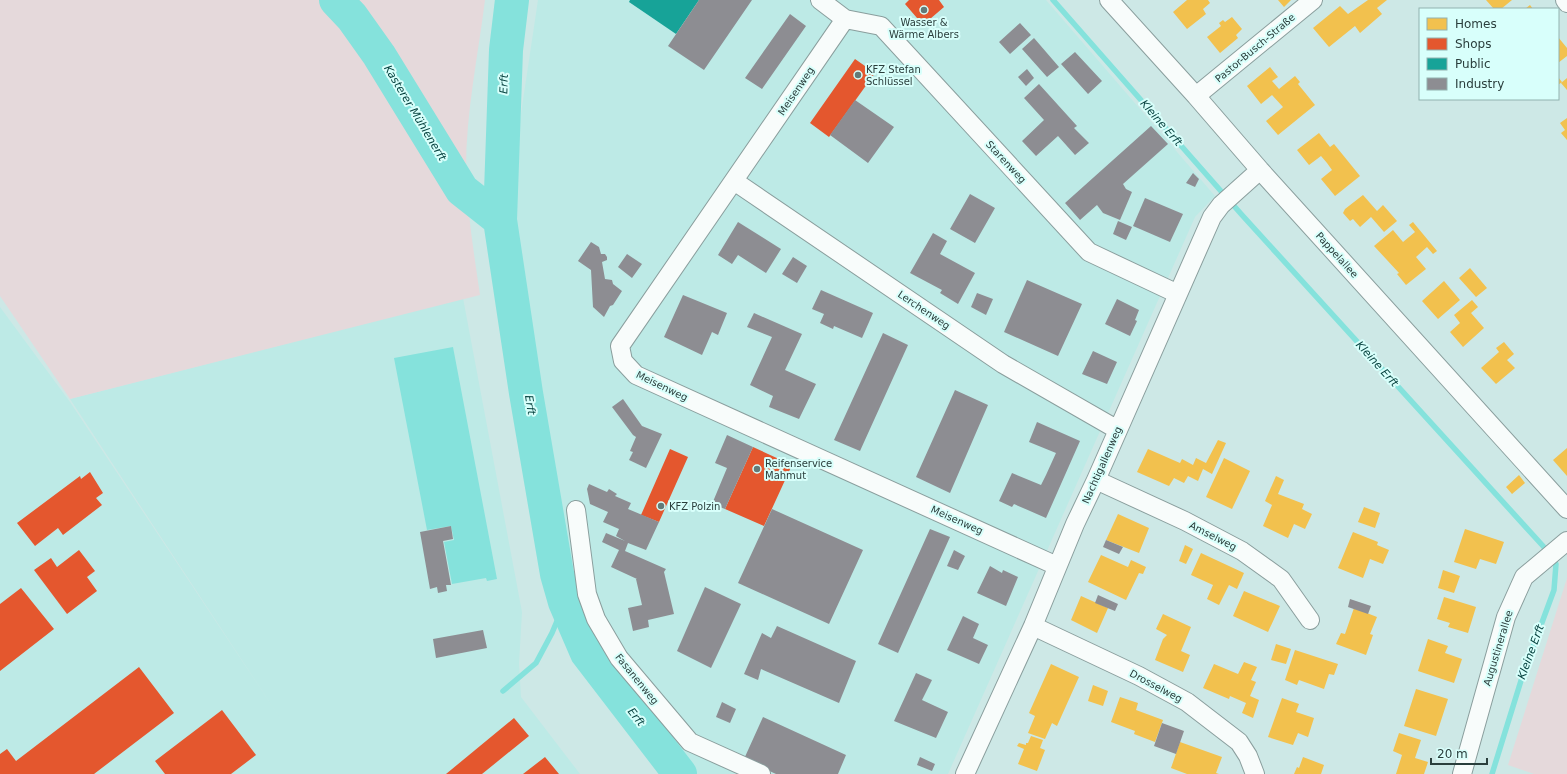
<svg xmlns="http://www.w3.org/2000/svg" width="1567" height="774" font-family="'DejaVu Sans',sans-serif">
<rect width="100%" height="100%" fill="#cde8e6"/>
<path fill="#bdeae6" d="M 538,0 L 1046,0 L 1215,196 L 1195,217 L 948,774 L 689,774 L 595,643 L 573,597 L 536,397 L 514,199 L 519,127 Z
M 463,298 L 522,612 L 519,664 L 521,697 L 580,774 L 0,774 L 0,307 L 70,402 L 284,724 L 70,399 Z"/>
<path fill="#e5d9db" d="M 0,0 L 485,0 C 478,56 466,112 466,169 C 467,211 474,254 480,295 L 70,399 L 0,296 Z
M 1567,578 L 1567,774 L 1534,774 L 1508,765 Z"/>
<path fill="#85e2dc" d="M 453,347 L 497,579 L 487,581 L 486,578 L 452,584 L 444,542 L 454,540 L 451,526 L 427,530 L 394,358 Z"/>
<path fill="#f2c14e" d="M 1187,0 L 1208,0 L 1210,3 L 1203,9 L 1206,14 L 1187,29 L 1173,12 Z
M 1278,0 L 1291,0 L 1284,7 Z
M 1368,0 L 1387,0 L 1377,8 L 1382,14 L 1360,33 L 1355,26 L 1329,47 L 1313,28 L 1340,6 L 1348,14 Z
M 1486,0 L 1512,0 L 1501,9 L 1494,9 Z
M 1530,5 L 1533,9 L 1525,9 Z
M 1232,17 L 1242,29 L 1236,35 L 1238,38 L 1220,53 L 1207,37 L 1221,26 L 1219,23 L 1223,20 L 1225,22 Z
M 1558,37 L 1567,48 L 1567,56 L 1558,63 Z
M 1270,67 L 1278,77 L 1272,81 L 1279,89 L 1295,76 L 1300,82 L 1298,84 L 1315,105 L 1278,135 L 1266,121 L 1283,107 L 1272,95 L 1261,104 L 1247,86 Z
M 1558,77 L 1562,82 L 1558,85 Z
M 1567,78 L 1567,90 L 1561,83 Z
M 1567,118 L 1567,140 L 1561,133 L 1565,130 L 1560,123 Z
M 1319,133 L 1330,147 L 1334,144 L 1360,176 L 1335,196 L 1321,179 L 1332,170 L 1327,163 L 1321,156 L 1309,165 L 1297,150 Z
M 1363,195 L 1377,211 L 1383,205 L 1397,221 L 1384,232 L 1371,217 L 1360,227 L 1353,219 L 1350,221 L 1343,213 L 1345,209 Z
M 1413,222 L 1437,251 L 1433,254 L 1427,247 L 1416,257 L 1426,269 L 1406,285 L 1397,274 L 1399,273 L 1374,246 L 1393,230 L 1403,242 L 1415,232 L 1409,225 Z
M 1470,268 L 1487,288 L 1476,297 L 1459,278 Z
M 1444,281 L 1460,300 L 1438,319 L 1422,301 Z
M 1472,300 L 1478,307 L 1471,313 L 1484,328 L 1463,347 L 1450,332 L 1460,323 L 1454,315 Z
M 1504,342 L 1514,354 L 1507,360 L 1515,368 L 1496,384 L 1481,368 L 1499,352 L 1496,348 Z
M 1218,440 L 1226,443 L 1212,474 L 1203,469 L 1198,481 L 1188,476 L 1184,483 L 1174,478 L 1169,486 L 1137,472 L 1148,449 L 1180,463 L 1182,459 L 1193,465 L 1196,458 L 1206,463 Z
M 1567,448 L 1567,476 L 1553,460 Z
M 1224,458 L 1250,471 L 1232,509 L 1206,497 Z
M 1519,475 L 1525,483 L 1512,494 L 1506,487 Z
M 1276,476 L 1284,480 L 1278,494 L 1304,504 L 1302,509 L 1312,514 L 1305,529 L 1294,524 L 1288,538 L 1263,526 L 1272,505 L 1265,501 Z
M 1364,507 L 1380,513 L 1375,528 L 1358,522 Z
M 1118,514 L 1149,528 L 1139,553 L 1106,540 Z
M 1465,529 L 1504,542 L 1496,564 L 1480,559 L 1476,569 L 1454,562 Z
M 1353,532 L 1378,542 L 1377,545 L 1389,550 L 1383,564 L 1370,559 L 1363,578 L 1338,568 Z
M 1185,545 L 1193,549 L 1186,564 L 1179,561 Z
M 1201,553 L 1244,573 L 1237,589 L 1229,585 L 1219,605 L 1207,599 L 1213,585 L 1191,575 Z
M 1101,555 L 1128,567 L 1131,560 L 1146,567 L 1143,574 L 1139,573 L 1126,600 L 1088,582 Z
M 1443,570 L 1460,576 L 1454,593 L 1438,588 Z
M 1244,591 L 1280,606 L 1268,632 L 1233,616 Z
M 1081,596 L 1108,608 L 1097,633 L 1071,620 Z
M 1444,597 L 1476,607 L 1468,633 L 1448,627 L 1450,623 L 1437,619 Z
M 1354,608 L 1377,617 L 1370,634 L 1373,635 L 1366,655 L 1336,644 L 1341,633 L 1345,634 Z
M 1163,614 L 1191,627 L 1181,651 L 1190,655 L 1183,672 L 1155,660 L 1163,639 L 1167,635 L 1156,629 Z
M 1428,639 L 1448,646 L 1445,653 L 1462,659 L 1454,683 L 1418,671 Z
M 1276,644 L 1291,649 L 1286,664 L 1271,660 Z
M 1295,650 L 1338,664 L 1334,675 L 1329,674 L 1324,689 L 1299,680 L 1297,685 L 1285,680 Z
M 1244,662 L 1257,667 L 1251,680 L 1256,682 L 1250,696 L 1259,700 L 1253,718 L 1242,713 L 1246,703 L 1230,696 L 1229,699 L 1203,688 L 1214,664 L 1238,674 Z
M 1051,664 L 1079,677 L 1057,726 L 1052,723 L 1045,739 L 1028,733 L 1035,716 L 1029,713 Z
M 1093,685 L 1108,691 L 1103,706 L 1088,701 Z
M 1416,689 L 1448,699 L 1436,736 L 1404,726 Z
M 1120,697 L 1138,703 L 1136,710 L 1163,720 L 1155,742 L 1134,734 L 1135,731 L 1111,722 Z
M 1282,698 L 1299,704 L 1296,712 L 1314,718 L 1308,737 L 1298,733 L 1293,745 L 1268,737 Z
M 1399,733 L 1421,740 L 1415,758 L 1428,762 L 1424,774 L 1396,774 L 1402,755 L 1393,751 Z
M 1031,736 L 1043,740 L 1040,748 L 1045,750 L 1037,771 L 1018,764 L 1024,749 L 1017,746 L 1019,743 L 1026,745 L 1026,743 L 1028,743 Z
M 1180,742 L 1222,757 L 1216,773 L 1219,774 L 1187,774 L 1171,768 Z
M 1303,757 L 1324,765 L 1321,774 L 1294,774 L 1297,767 L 1299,768 Z"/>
<path fill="#e4572e" d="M 909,0 L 939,0 L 944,7 L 923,25 L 905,4 Z
M 855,59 L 875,73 L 829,137 L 810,123 Z
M 753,447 L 792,465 L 764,526 L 725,509 Z
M 670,449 L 688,457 L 659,522 L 641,515 Z
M 90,472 L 103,493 L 96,498 L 102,505 L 63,535 L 58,528 L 35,546 L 17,523 L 80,476 L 81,479 Z
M 79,550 L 95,571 L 87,577 L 97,591 L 67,614 L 34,570 L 51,558 L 57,567 Z
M 21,588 L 54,629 L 0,671 L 0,604 Z
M 139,667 L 174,713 L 94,774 L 0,774 L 0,754 L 7,749 L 16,761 Z
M 222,710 L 256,755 L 231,774 L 165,774 L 155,761 Z
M 514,718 L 529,736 L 482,774 L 446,774 Z
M 545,757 L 559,774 L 523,774 Z"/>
<path fill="#17a398" d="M 630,0 L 699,0 L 676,34 L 629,2 Z"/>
<path fill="#8d8d92" d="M 699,0 L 752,0 L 704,70 L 668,46 Z
M 790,14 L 806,26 L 762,89 L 745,78 Z
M 1020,23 L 1031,35 L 1010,54 L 999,42 Z
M 1034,38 L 1059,67 L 1047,77 L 1022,49 Z
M 1075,52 L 1102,81 L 1088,94 L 1061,64 Z
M 1027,69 L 1034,78 L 1026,86 L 1018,77 Z
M 1039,84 L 1077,126 L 1074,128 L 1089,143 L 1075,155 L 1058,136 L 1036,156 L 1022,141 L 1044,120 L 1024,98 Z
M 855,100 L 894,127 L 868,163 L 830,135 Z
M 1151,126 L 1168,144 L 1123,184 L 1126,189 L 1132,192 L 1120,220 L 1103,213 L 1097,205 L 1080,220 L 1065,203 Z
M 1193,173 L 1199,179 L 1195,187 L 1186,183 Z
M 970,194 L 995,208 L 975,243 L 950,229 Z
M 1145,198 L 1183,214 L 1170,242 L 1133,226 Z
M 1118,221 L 1132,227 L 1126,240 L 1113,234 Z
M 738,222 L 781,249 L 766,273 L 738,255 L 732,264 L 718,255 Z
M 933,233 L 947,241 L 940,254 L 975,273 L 958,304 L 940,293 L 942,290 L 910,273 Z
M 591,242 L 599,247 L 601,254 L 605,254 L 607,257 L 607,260 L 602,262 L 605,279 L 612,280 L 613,284 L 622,291 L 613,305 L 610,306 L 604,317 L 593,307 L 591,270 L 578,261 Z
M 627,254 L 642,264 L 632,278 L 618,267 Z
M 793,257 L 807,266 L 797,283 L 782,274 Z
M 1027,280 L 1082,304 L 1058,356 L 1004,332 Z
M 821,290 L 873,313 L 862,338 L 834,326 L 833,329 L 820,323 L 824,314 L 812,309 Z
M 977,293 L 993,299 L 986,315 L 971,307 Z
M 683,295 L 727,313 L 718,335 L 712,332 L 702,355 L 664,337 Z
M 1117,299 L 1139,310 L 1135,320 L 1137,321 L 1130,336 L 1105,324 Z
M 754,313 L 802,334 L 785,370 L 816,384 L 799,419 L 769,407 L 773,396 L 750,385 L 772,337 L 747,327 Z
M 883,333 L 908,345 L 860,451 L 834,440 Z
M 1093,351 L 1117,362 L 1107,384 L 1082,374 Z
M 955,390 L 988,405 L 950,493 L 916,477 Z
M 623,399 L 642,426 L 662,434 L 646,468 L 629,460 L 633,452 L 630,451 L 636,437 L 633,435 L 612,407 Z
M 1037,422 L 1080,441 L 1046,518 L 1014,504 L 1012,507 L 999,501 L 1012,473 L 1041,485 L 1046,475 L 1056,453 L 1029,442 Z
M 727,435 L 753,447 L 725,509 L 712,504 L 727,468 L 715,463 Z
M 589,484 L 607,492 L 609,489 L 617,494 L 615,496 L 631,503 L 628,509 L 659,522 L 646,550 L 628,543 L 625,551 L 666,569 L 664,572 L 674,614 L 648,620 L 649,627 L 633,631 L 628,608 L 642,605 L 636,579 L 637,579 L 611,567 L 619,550 L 602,542 L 606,533 L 625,541 L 616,536 L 619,529 L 603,522 L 608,512 L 590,504 L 587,489 Z
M 772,509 L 863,550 L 829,624 L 738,583 Z
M 451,526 L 453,539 L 443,541 L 451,585 L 446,585 L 447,591 L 438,593 L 437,587 L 430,589 L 420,532 Z
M 930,529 L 950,537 L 898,653 L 878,644 Z
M 1106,540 L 1123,547 L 1119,554 L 1103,547 Z
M 954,550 L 965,556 L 958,570 L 947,566 Z
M 990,566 L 1002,573 L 1003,570 L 1018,577 L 1006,606 L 977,593 Z
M 705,587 L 741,604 L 711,668 L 677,651 Z
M 1098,595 L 1118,604 L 1115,611 L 1095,603 Z
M 1350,599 L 1371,606 L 1368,614 L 1348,607 Z
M 963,616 L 979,624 L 973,638 L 988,645 L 979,664 L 947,650 Z
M 777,626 L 856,661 L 839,703 L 761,669 L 758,680 L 744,674 L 762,633 L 771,638 Z
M 483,630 L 487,648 L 436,658 L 433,639 Z
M 916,673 L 932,680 L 922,700 L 948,712 L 936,738 L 894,721 Z
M 722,702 L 736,709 L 730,723 L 716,717 Z
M 763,717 L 846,755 L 838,774 L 776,774 L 744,759 Z
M 1162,723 L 1184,731 L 1176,754 L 1154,746 Z
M 920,757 L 935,764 L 932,771 L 917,765 Z"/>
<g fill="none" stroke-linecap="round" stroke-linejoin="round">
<path stroke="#85e2dc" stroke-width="5.5" d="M 1053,0 L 1242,215 L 1543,546 L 1556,564 L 1554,590 L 1524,671 L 1492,774
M 503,691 L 536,663 L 552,633 L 565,602"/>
<path stroke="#85e2dc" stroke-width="34" d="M 336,0 L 352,17 L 379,55 L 462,190 L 500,220
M 512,0 L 506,50 L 500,220 L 526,393 L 557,574 L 565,602 L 587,653 L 680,774"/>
<g stroke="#8a9e9d" stroke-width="20">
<path id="street" d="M 820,0 L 845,19 L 881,26 L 1089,252 L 1178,294
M 1109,0 L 1196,96 L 1260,170 L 1567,509
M 1565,0 L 1567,3
M 845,19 L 620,346 L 623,361 L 636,375 L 1057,566
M 1196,96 L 1313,0
M 734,181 L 1003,364 L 1118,430
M 1096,480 L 1185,521 L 1242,551 L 1281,579 L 1310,620
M 576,510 L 587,594 L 596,619 L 619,658 L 690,742 L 761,774
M 1033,626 L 1139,676 L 1187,702 L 1239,742 L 1248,756 L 1255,774
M 965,774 L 1033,626 L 1075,524 L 1096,480 L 1212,217 L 1221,205 L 1260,170
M 1462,774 L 1506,617 L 1524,577 L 1567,541"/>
</g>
<use href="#street" stroke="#f8fcfb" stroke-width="18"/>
</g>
<g fill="#637a78" stroke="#d8fffb" stroke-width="1.5">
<circle cx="924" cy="10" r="4"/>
<circle cx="858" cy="75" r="4"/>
<circle cx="757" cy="469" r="4"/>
<circle cx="661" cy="506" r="4"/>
</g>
<g text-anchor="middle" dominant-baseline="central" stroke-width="4" stroke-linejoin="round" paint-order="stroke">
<g font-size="10" fill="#2a3e3c" stroke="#d8fffb" text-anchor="start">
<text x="924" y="22" text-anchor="middle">Wasser &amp;<tspan x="924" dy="12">Wärme Albers</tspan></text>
<text x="866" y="69">KFZ Stefan<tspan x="866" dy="12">Schlüssel</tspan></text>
<text x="765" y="463">Reifenservice<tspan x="765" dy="12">Mahmut</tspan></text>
<text x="669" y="506">KFZ Polzin</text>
</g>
<g font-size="10" fill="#2a3e3c" stroke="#d8fffb">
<text transform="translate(1255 48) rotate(-40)">Pastor-Busch-Straße</text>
<text transform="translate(796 91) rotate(-56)">Meisenweg</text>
<text transform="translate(1006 162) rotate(47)">Starenweg</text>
<text transform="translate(1337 255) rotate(48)">Pappelallee</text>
<text transform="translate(924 310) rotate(34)">Lerchenweg</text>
<text transform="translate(662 386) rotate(26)">Meisenweg</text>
<text transform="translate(1102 465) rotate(-66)">Nachtigallenweg</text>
<text transform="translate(957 520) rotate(24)">Meisenweg</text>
<text transform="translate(1213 536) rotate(27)">Amselweg</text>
<text transform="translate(1498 648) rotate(-73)">Augustinerallee</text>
<text transform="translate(637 679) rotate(51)">Fasanenweg</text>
<text transform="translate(1156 686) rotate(28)">Drosselweg</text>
</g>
<g font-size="11" font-style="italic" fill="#023e3b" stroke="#d8fffb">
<text transform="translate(504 84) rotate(-88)">Erft</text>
<text transform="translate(415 113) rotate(59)">Kasterer Mühlenerft</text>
<text transform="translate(1161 123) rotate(49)">Kleine Erft</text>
<text transform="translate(1377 364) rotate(48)">Kleine Erft</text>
<text transform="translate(530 405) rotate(81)">Erft</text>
<text transform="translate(1531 652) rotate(-70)">Kleine Erft</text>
<text transform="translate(636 717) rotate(52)">Erft</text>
</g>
</g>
<rect x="1419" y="8" width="140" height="92" fill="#d8fffb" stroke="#92b2af"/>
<rect x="1427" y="18" width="20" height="12" fill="#f2c14e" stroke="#92b2af"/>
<text x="1455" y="28" font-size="12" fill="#2a3e3c">Homes</text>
<rect x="1427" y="38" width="20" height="12" fill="#e4572e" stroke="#92b2af"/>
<text x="1455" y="48" font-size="12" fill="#2a3e3c">Shops</text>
<rect x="1427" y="58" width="20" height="12" fill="#17a398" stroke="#92b2af"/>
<text x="1455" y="68" font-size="12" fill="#2a3e3c">Public</text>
<rect x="1427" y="78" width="20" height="12" fill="#8d8d92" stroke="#92b2af"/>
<text x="1455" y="88" font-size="12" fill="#2a3e3c">Industry</text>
<path d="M1431 758v6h56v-6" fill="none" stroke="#2a3e3c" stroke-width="2"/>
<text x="1437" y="758" font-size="12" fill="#2a3e3c" stroke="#d8fffb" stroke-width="3" paint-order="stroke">20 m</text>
</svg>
